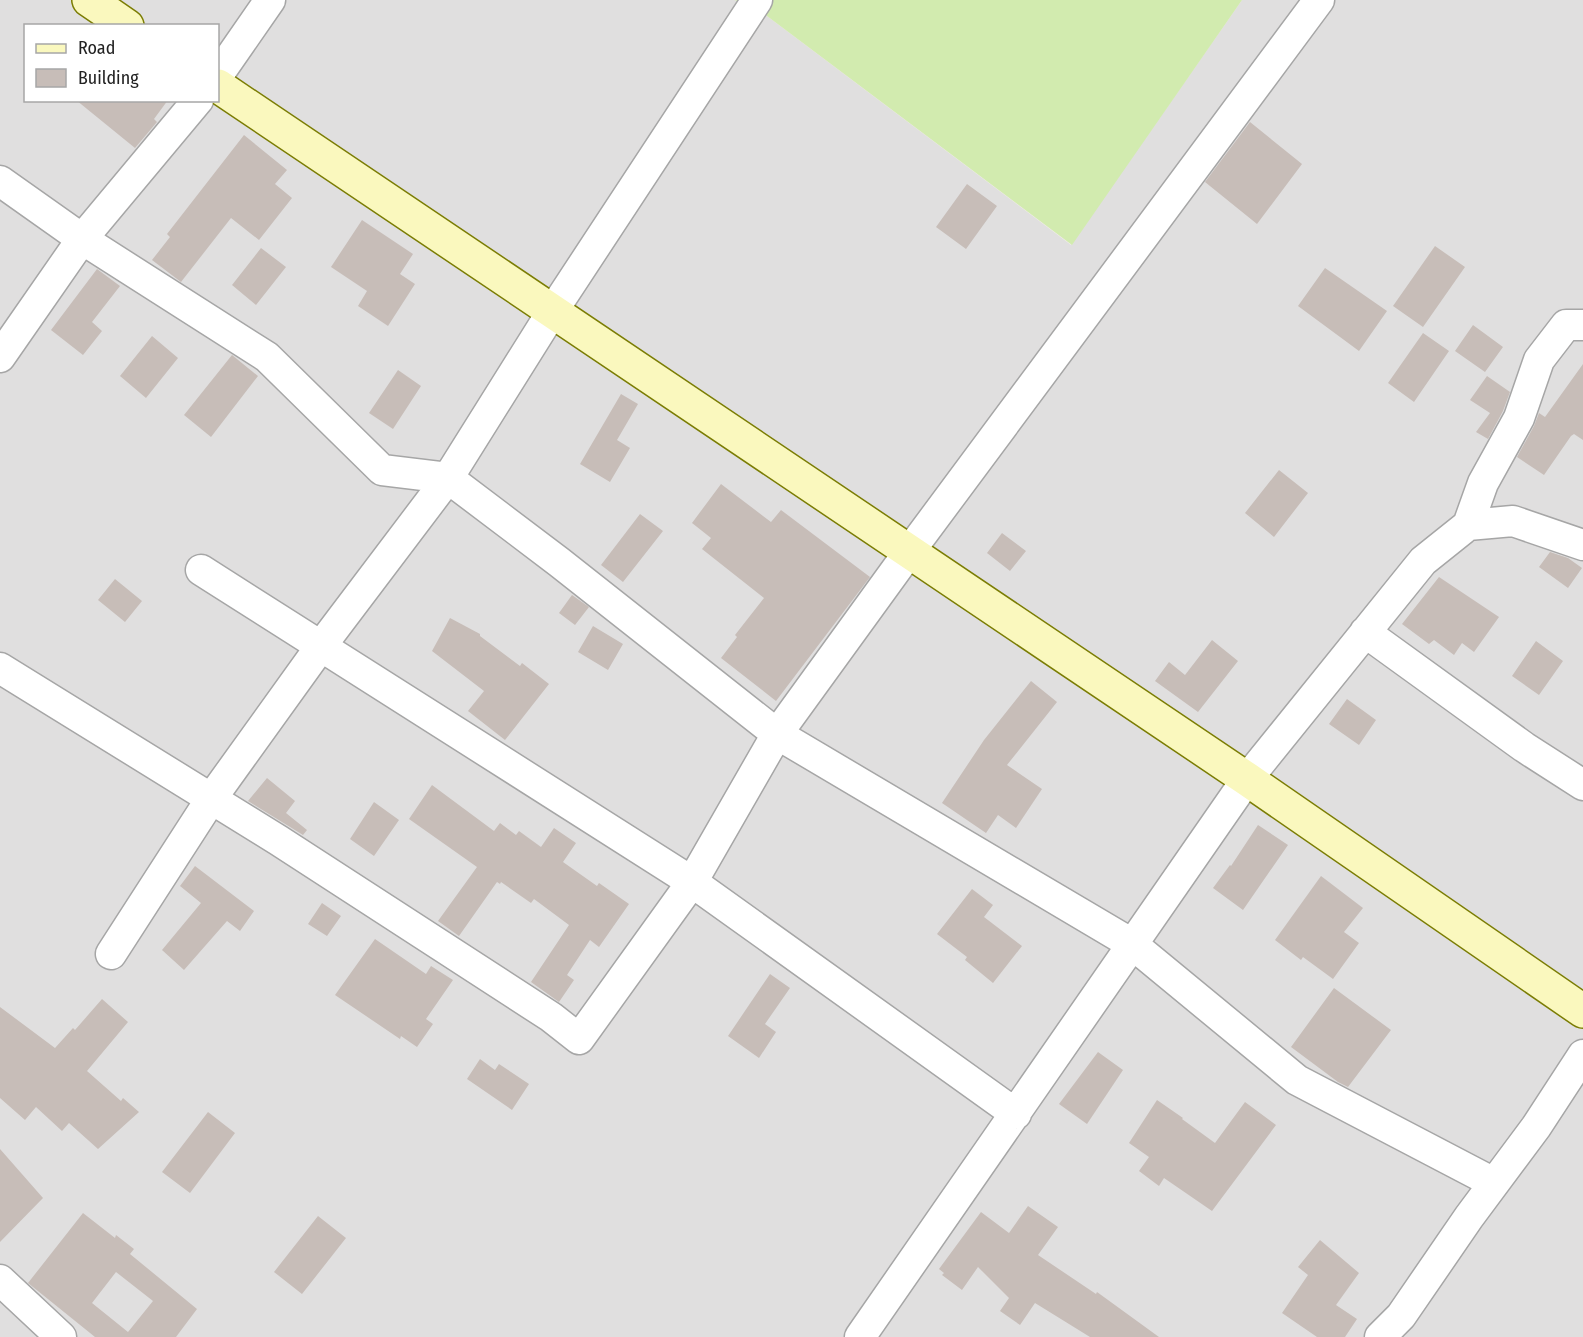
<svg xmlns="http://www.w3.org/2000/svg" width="1583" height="1337" font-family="'Fira Sans Condensed',sans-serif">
<rect width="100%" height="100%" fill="#f2eee9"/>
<path fill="#e0dfdf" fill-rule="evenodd" d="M 0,0 L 734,0 L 751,4 L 1071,245 L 1242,0 L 1583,0 L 1583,1337 L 0,1337 ZM 26,26 L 218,26 L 218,100 L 26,100 Z"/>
<path fill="#d2ebaf" d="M 734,0 L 1242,0 L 1072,245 L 751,4 Z"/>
<path fill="#c7bdb8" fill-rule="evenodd" d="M 76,100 L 168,100 L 154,119 L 157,122 L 135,148 Z
M 1250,122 L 1302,164 L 1257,224 L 1205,182 Z
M 244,135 L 287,170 L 275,184 L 292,198 L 259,240 L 231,218 L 181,282 L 152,260 L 170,237 L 167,234 Z
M 967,184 L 997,206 L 966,249 L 936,227 Z
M 362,220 L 413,254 L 400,274 L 415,284 L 388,326 L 358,306 L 367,291 L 331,267 Z
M 1435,246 L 1465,267 L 1423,327 L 1393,306 Z
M 261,248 L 286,267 L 256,305 L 232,285 Z
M 1325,268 L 1387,311 L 1359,351 L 1298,306 Z
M 97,269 L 120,286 L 92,322 L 102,331 L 83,355 L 51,330 Z
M 1473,325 L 1503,347 L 1485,372 L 1455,351 Z
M 1423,333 L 1449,351 L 1414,402 L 1388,383 Z
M 152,336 L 178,358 L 146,398 L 120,376 Z
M 232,355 L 258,376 L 211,437 L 184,415 Z
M 1583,364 L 1583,440 L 1574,434 L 1571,436 L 1544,475 L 1517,457 L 1534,426 L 1539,413 L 1545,417 Z
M 398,370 L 421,386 L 393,429 L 369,413 Z
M 1487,376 L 1510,392 L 1503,411 L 1488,439 L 1476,432 L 1490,413 L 1470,400 Z
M 621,394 L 638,404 L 617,440 L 630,448 L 610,482 L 580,464 Z
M 1279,470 L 1308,493 L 1274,537 L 1245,513 Z
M 721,484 L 771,522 L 781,510 L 870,577 L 776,701 L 721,658 L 737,637 L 735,635 L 764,598 L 702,549 L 711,538 L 692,523 Z
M 640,514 L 663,531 L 623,582 L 601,565 Z
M 1002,533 L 1026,551 L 1010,571 L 987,553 Z
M 1550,552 L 1568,558 L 1582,568 L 1568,588 L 1539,567 Z
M 1439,577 L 1499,617 L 1474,652 L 1462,643 L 1454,655 L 1434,640 L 1429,644 L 1402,624 Z
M 115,579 L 142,601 L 125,622 L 98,600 Z
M 572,595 L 589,607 L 575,625 L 559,613 Z
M 450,618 L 480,634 L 480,636 L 520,666 L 522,663 L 549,684 L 505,740 L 468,711 L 484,691 L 432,651 Z
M 593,626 L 623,644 L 608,670 L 578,652 Z
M 1212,640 L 1238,661 L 1198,712 L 1155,681 L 1169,662 L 1185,675 Z
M 1536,641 L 1563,661 L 1539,695 L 1512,676 Z
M 1031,681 L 1057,702 L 1007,765 L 1042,789 L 1016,828 L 998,815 L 986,833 L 942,803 L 984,740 Z
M 1347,699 L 1376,720 L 1359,745 L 1329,724 Z
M 267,778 L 295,801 L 286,813 L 307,830 L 303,835 L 248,801 Z
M 432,785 L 494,831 L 500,823 L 516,835 L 519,831 L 541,847 L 554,828 L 576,843 L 563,862 L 597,886 L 599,883 L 629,904 L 599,947 L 590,940 L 567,975 L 574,980 L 559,1002 L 531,982 L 569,925 L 534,899 L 531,903 L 501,882 L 500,884 L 497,882 L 459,936 L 438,921 L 477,867 L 409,819 Z
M 374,802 L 399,820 L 374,856 L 350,839 Z
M 1258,825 L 1288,845 L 1243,910 L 1213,888 L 1230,865 L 1231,866 Z
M 195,866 L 254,911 L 240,931 L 227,921 L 184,970 L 162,950 L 201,903 L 180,886 Z
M 1321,876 L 1363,908 L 1344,932 L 1359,943 L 1333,979 L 1303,957 L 1301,960 L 1275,940 Z
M 972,889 L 993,905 L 984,917 L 1022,946 L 993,983 L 965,960 L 967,957 L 937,934 Z
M 322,903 L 341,916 L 327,936 L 308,924 Z
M 375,939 L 426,974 L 431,966 L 453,980 L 426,1019 L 433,1024 L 417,1047 L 401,1036 L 400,1039 L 335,995 Z
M 770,974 L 790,988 L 765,1024 L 776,1032 L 759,1058 L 728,1036 Z
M 1334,988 L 1391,1030 L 1348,1087 L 1338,1082 L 1291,1047 Z
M 102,999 L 128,1022 L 87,1071 L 121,1101 L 123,1098 L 139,1112 L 98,1149 L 69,1123 L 62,1131 L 36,1107 L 25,1120 L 0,1098 L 0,1007 L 55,1048 L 73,1028 L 75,1030 Z
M 1098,1052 L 1123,1070 L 1087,1124 L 1059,1104 Z
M 480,1059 L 495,1070 L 499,1064 L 529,1084 L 512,1110 L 467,1079 Z
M 1157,1100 L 1183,1118 L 1182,1119 L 1215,1143 L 1245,1102 L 1276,1125 L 1212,1211 L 1164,1178 L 1159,1186 L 1139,1171 L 1149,1157 L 1129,1143 Z
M 208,1112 L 235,1133 L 190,1193 L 162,1172 Z
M 0,1149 L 43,1198 L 0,1242 Z
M 1028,1206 L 1058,1227 L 1038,1255 L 1096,1294 L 1097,1292 L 1159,1337 L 1090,1337 L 1035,1303 L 1020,1325 L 1000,1311 L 1009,1298 L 978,1267 L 962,1290 L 942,1275 L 944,1273 L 939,1269 L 981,1212 L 1009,1233 Z
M 83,1213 L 115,1238 L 116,1235 L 134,1249 L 130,1254 L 197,1309 L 176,1337 L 95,1337 L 28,1283 ZM 116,1272 L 153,1301 L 128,1332 L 92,1303 Z
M 318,1216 L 346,1238 L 302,1294 L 274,1272 Z
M 1320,1240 L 1359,1273 L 1336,1305 L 1357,1319 L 1345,1337 L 1317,1337 L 1282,1313 L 1308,1275 L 1298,1267 Z"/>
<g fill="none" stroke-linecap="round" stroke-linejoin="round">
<g stroke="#a6a6a6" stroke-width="33">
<path id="street" d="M 218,75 L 270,0
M 0,181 L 82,239 L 267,357 L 382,470 L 448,478 L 559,562 L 777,734 L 1132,944 L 1297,1080 L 1494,1183
M 0,357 L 82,239 L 198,100
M 1468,525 L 1483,483 L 1519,418 L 1539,360 L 1566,325 L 1583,325
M 201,570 L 692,882 L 1016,1114
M 1365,632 L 1524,747 L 1583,785
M 0,668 L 278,840 L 551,1017 L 579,1039 L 692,882 L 777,734 L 909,552 L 1319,0
M 111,954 L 211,799 L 321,646 L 448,478 L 552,312 L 757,0
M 0,1280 L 61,1337
M 860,1337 L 1247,779 L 1423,561 L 1468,525 L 1513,521 L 1583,545
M 1380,1337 L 1401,1316 L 1469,1217 L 1536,1127 L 1583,1055"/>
</g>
<g stroke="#7b7d04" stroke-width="36">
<path id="secondary" d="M 89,0 L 127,26
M 218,86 L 1247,779 L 1583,1011"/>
</g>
<use href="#street" stroke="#fff" stroke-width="30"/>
<use href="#secondary" stroke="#faf8be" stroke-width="33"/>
</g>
<rect x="24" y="24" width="195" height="78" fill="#ffffff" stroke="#a7a7a7" stroke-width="1.5"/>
<rect x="36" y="44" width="30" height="9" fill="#faf8be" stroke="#a7a7a7" stroke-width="1.5"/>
<text x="78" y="54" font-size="18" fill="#222222">Road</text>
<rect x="36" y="69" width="30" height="18" fill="#c7bdb8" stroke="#a7a7a7" stroke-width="1.5"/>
<text x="78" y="84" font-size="18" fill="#222222">Building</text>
</svg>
